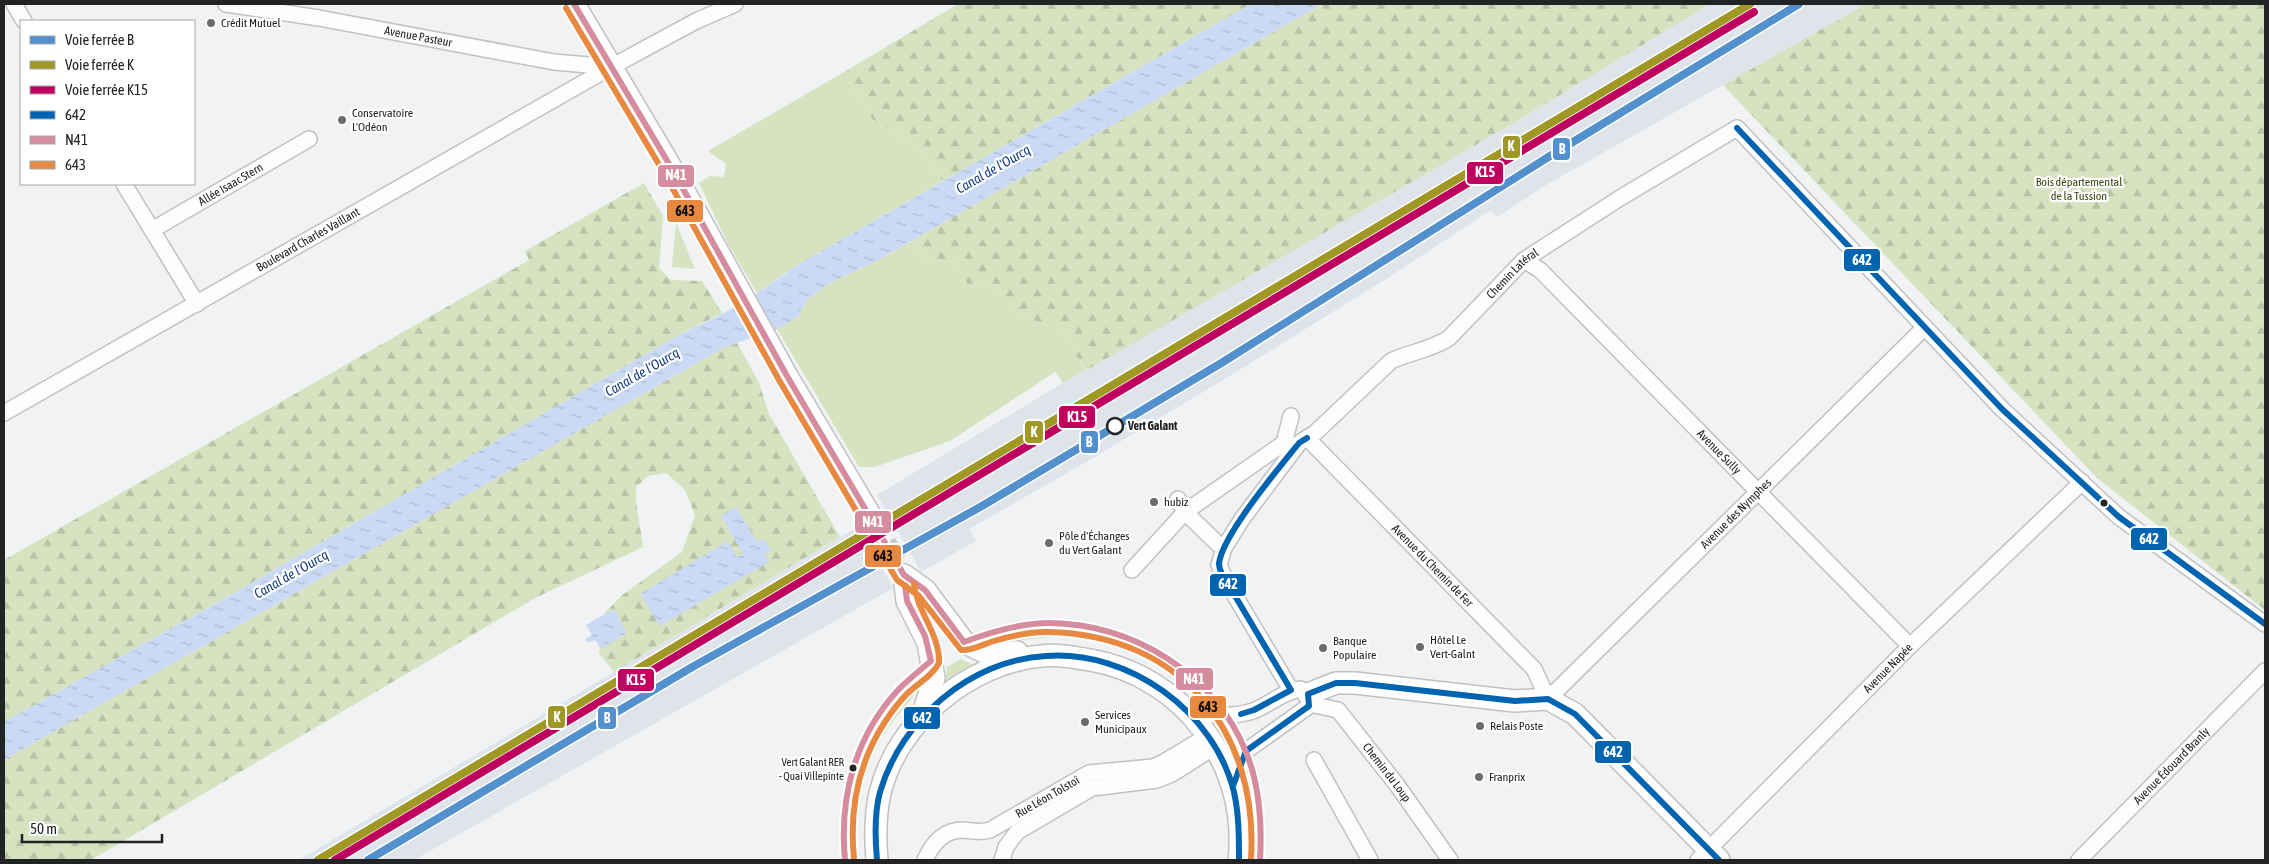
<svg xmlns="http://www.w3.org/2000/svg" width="2269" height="864" font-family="'Asap Condensed',sans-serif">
<defs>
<pattern id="forest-firs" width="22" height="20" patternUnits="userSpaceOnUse" patternTransform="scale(1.25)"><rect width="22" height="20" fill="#d7e2c1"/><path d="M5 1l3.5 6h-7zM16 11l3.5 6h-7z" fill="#b8c2a6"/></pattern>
<pattern id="water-ripples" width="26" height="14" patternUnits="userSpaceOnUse" patternTransform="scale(1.25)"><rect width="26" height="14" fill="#cadaf4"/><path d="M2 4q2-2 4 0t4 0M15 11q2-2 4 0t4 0" fill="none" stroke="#adbbd1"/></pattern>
</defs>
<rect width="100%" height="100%" fill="#f0f2f4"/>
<path fill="#dee4ea" d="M 1710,4 L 1866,4 L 1546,185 L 1497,217 L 1491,210 L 1386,279 L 1241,369 L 1093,458 L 969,529 L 976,541 L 921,572 L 877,495 L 1063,383 L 1512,124 Z
M 859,526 L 893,588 L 414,860 L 299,860 Z"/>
<path fill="#d7e2c1" d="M 844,72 L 871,118 L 920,150 L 943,181 L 794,267 L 757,293 L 728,244 L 699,183 L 710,176 L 724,177 L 726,164 L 708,151 Z
M 676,223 L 695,269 L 672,267 Z
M 913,240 L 926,262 L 955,261 L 968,285 L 990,281 L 1020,315 L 1069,334 L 1075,354 L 1086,370 L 1063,383 L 1055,372 L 950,441 L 875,467 L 859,467 L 777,329 L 798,317 L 807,300 L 828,284 L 880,259 Z
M 1053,632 C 1120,636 1162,655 1210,703 L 1210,706 L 1206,706 C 1165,664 1112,636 1052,637 C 1033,638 1014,642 995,644 C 1003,634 1040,633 1053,632 Z
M 961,659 L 971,664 L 981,665 L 942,688 L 946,677 L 947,667 Z
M 916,690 L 917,692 C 907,705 895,717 886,731 C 861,770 855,815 858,860 L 853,860 C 850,809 860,761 890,718 C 897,708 906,696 916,690 Z"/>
<path fill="url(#forest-firs)" d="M 958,4 L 1251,4 L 943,181 L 920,150 L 871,118 L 844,72 Z
M 1322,4 L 1710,4 L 1512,124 L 1087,370 L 1075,354 L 1069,334 L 1020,315 L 990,281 L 968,285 L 955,261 L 926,262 L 913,240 Z
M 1866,4 L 2265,4 L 2265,610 L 2097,478 L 1723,85 Z
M 644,183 L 663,216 L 659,268 L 671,280 L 702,281 L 722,313 L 681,334 L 222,600 L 4,722 L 4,560 L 529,260 L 525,251 Z
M 737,343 L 759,383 L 769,414 L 840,537 L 614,672 L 599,653 L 603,615 L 621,596 L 682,552 L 695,515 L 685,490 L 666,473 L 648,476 L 636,487 L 636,501 L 643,547 L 535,598 L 91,860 L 4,860 L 4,760 L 725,347 Z"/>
<path fill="url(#water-ripples)" d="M 1251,4 L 1322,4 L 880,259 L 828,284 L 807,300 L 798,317 L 777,329 L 725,347 L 4,760 L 4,722 L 222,600 L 681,334 C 721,316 759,294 794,267 Z
M 736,507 L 757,542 L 764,539 L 771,550 L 765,554 L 769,562 L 660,626 L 640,594 L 728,541 L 737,557 L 743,554 L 721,516 Z
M 614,609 L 627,633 L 601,649 L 595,640 L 588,643 L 585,639 L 592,635 L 586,625 Z"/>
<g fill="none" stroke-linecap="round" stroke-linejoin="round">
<path stroke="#c7c9ca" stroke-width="21" stroke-dasharray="21 11" stroke-linecap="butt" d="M 870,515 L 904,575"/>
<g stroke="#c0c1c2" stroke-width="18">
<g id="street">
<path d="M 14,4 L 24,21"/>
<path id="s1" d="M 226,4 L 319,18 L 554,62 L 611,67"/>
<path d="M 124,184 L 197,304"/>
<path id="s2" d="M 152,230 L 309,139"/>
<path id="s3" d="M 1524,260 L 1540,270 L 1910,646"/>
<path id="s4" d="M 4,413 L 611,67 L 696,21 L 735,4"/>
<path id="s5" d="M 1307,438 L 1534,669 L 1548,699 L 1924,328"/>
<path d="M 1178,499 L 1185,512 L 1218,544"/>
<path d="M 1132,570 L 1185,512 L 1284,443 L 1291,416"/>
<path id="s6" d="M 1291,690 L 1225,579 L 1219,565 L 1224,548 L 1242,519 L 1299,443 L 1315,433 L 1391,361 C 1410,352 1431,350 1449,338 L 1524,260 L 1620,198 L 1737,128 L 2002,409 L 2119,517 L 2265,624"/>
<path id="s7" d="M 1310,704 L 1338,710 L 1397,785 L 1450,860"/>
<path d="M 1190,712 C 1212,715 1231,718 1253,711 C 1269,705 1282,692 1300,689 C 1308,692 1311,698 1309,706 L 1246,751 L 1233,786"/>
<path d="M 1314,760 L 1370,860"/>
<path id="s8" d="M 925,860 C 932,844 943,830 963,830 C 973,831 980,833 990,830 L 1089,773 L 1153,767 L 1164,762 L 1209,735"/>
<path d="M 1002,860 L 1006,847 L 1017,832 L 1092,788 L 1157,780 L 1172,774 L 1216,746"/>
<path id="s9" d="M 1698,860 L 1910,646 L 2082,482"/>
<path id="s10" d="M 2079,860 L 2265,671"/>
</g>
</g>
<g stroke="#c0c1c2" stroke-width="24">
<path id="secondary" d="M 574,4 L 672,169 L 787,376 L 870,515
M 904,575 L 925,590 L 964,642 L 986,653 L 1017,652
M 904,575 L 907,601 L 928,643 L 934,678 L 922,717
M 1308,694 L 1336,683 L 1355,683 L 1515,701 L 1548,699 L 1575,714 L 1719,860
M 877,860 C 875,837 875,815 880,793 C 897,722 969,663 1041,656 C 1057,654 1074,657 1090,660 C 1184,676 1250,765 1239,860"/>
</g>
<use href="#street" stroke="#fdfdfd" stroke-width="15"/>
<use href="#secondary" stroke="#fdfdfd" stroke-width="21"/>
<g stroke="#fff" stroke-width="10">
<path id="bus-1" d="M 1737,128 L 2002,409 L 2119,517 L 2265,624
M 1241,714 L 1254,710 L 1291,690 L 1222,574 C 1220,570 1219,567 1219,563 C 1223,534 1279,468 1299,443 L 1307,438
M 1233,786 L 1246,751 L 1309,706 L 1308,694 L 1336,683 L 1355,683 L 1515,701 L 1548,699 L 1575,714 L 1719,860
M 877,860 C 875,838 874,814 880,792 C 901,720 970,660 1046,656 C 1129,650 1214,711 1234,792 C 1239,815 1239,837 1239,860"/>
</g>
<g stroke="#fff" stroke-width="10">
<path id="bus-2" d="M 574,4 L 672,169 L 787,376 L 904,575 L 925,590 L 964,642 C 991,632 1020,623 1049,623 C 1133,624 1214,673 1246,752 C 1260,786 1262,824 1260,860
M 845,860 C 839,797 855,736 899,689 C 909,679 920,670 931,661 L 925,636 L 907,601 L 905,585"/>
</g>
<g stroke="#fff" stroke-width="10">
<path id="bus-3" d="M 566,8 L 664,173 L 779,380 L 897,580 L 919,596 L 961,650 C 971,651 984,644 994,641 C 1011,636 1031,631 1049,632 C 1181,635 1259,732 1251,859
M 854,859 C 848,799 863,744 903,698 C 913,686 932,677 939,663 C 940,634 917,612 914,584"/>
</g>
<use href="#bus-1" stroke="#0064b0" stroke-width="6"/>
<use href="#bus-2" stroke="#d58c9e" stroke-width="6"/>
<use href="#bus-3" stroke="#e88941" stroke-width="6"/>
<g stroke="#fff" stroke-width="11">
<path id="rail-1" d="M 368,860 L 694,666 L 982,506 L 1223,362 L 1550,156 L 1799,4"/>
</g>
<g stroke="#fff" stroke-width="11">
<path id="rail-2" d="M 318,860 L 1750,4"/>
</g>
<g stroke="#fff" stroke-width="11">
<path id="rail-3" d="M 335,860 L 1754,12"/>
</g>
<use href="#rail-1" stroke="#5291ce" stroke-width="8"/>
<use href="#rail-2" stroke="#9f9825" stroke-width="8"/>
<use href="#rail-3" stroke="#bf005f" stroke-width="8"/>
</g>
<g fill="#696b6d" stroke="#fff" stroke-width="2">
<circle cx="211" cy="23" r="5"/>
<circle cx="342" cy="120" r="5"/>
<circle cx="1154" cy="502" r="5"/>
<circle cx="1049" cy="543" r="5"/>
<circle cx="1420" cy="647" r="5"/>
<circle cx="1323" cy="648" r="5"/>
<circle cx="1085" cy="722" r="5"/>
<circle cx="1480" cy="726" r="5"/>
<circle cx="1479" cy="777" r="5"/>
</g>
<circle fill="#fff" stroke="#212324" stroke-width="2.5" cx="1115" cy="426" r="8"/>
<g fill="#212324" stroke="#fff" stroke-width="2">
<circle cx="2104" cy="503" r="4.5"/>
<circle cx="853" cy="768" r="4.5"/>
</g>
<g text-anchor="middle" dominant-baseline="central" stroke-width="4.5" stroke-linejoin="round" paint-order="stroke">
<g font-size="11" fill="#212324" stroke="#fff" text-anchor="end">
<text x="844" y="762">Vert Galant RER<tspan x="844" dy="14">- Quai Villepinte</tspan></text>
</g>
<g font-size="12" fill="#212324" stroke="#fff" text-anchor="start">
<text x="221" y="23">Crédit Mutuel</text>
<text x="352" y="113">Conservatoire<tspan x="352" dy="14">L'Odéon</tspan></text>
<text x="1164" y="502">hubiz</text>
<text x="1059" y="536">Pôle d'Échanges<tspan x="1059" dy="14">du Vert Galant</tspan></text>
<text x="1430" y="640">Hôtel Le<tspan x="1430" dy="14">Vert-Galnt</tspan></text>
<text x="1333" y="641">Banque<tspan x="1333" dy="14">Populaire</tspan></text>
<text x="1095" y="715">Services<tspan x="1095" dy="14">Municipaux</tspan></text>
<text x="1490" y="726">Relais Poste</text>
<text x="1489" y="777">Franprix</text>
</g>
<g font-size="12" fill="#212324" stroke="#fff">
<text stroke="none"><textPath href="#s1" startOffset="195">Avenue Pasteur</textPath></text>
<text stroke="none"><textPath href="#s2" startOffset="91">Allée Isaac Stern</textPath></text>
<text stroke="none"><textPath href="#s4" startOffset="350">Boulevard Charles Vaillant</textPath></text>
<text stroke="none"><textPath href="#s6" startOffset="568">Chemin Latéral</textPath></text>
<text stroke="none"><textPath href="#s3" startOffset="274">Avenue Sully</textPath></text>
<text stroke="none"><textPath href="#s5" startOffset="621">Avenue des Nymphes</textPath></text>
<text stroke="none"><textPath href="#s5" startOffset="179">Avenue du Chemin de Fer</textPath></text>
<text stroke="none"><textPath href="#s9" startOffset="270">Avenue Napée</textPath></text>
<text stroke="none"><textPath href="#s10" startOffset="132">Avenue Édouard Branly</textPath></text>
<text stroke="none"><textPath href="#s7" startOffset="108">Chemin du Loup</textPath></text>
<text stroke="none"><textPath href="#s8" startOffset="145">Rue Léon Tolstoï</textPath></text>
</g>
<g font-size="12" fill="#3b4713" stroke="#fff">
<text x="2079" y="182">Bois départemental<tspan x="2079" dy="14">de la Tussion</tspan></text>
</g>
<g font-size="12" font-weight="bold" fill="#212324" stroke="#fff" text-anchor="start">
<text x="1128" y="426">Vert Galant</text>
</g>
<g font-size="14" font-style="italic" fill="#163d83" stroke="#fff">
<text transform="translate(993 169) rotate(-30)">Canal de l'Ourcq</text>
<text transform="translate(642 372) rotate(-30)">Canal de l'Ourcq</text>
<text transform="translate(291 574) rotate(-30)">Canal de l'Ourcq</text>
</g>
</g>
<g stroke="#fff" stroke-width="2">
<rect x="1502" y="135" width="19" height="24" rx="5" fill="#9f9825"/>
<rect x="1552" y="137" width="19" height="24" rx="5" fill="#5291ce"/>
<rect x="1466" y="161" width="38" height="24" rx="5" fill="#bf005f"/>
<rect x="657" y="164" width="38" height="24" rx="5" fill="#d58c9e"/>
<rect x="666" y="199" width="38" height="24" rx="5" fill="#e88941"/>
<rect x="1843" y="248" width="38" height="24" rx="5" fill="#0064b0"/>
<rect x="1058" y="405" width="38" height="24" rx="5" fill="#bf005f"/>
<rect x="1024" y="420" width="20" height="24" rx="5" fill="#9f9825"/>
<rect x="1080" y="430" width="19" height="24" rx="5" fill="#5291ce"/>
<rect x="854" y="510" width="38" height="24" rx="5" fill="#d58c9e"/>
<rect x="2130" y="527" width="38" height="24" rx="5" fill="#0064b0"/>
<rect x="864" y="544" width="38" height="24" rx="5" fill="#e88941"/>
<rect x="1209" y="573" width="38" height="24" rx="5" fill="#0064b0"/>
<rect x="1175" y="667" width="39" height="24" rx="5" fill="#d58c9e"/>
<rect x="617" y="668" width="38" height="24" rx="5" fill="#bf005f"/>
<rect x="1189" y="695" width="38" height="24" rx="5" fill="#e88941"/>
<rect x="547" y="705" width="19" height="24" rx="5" fill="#9f9825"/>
<rect x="597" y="706" width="20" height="24" rx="5" fill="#5291ce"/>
<rect x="903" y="706" width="38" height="24" rx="5" fill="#0064b0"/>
<rect x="1594" y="740" width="38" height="24" rx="5" fill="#0064b0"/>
</g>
<g font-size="14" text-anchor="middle" font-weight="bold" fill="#fff">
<text x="1511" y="151">K</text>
<text x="1562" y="154">B</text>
<text x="1485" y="177">K15</text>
<text x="676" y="180">N41</text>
<text x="1862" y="265">642</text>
<text x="1077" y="422">K15</text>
<text x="1034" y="437">K</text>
<text x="1089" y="447">B</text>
<text x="873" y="527">N41</text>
<text x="2149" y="544">642</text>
<text x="1228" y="589">642</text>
<text x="1194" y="684">N41</text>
<text x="636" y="685">K15</text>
<text x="557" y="722">K</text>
<text x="607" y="723">B</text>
<text x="922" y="723">642</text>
<text x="1613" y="757">642</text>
</g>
<g font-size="14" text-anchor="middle" font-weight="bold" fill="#111">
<text x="685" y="216">643</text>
<text x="883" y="561">643</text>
<text x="1208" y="712">643</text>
</g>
<rect width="2269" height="864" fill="none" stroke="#212324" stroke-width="10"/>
<rect x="20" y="20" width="175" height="165" fill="#ffffff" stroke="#a6a7a7"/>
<rect x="30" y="36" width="25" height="8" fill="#5291ce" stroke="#a6a7a7"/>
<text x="65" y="45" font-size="15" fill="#212324">Voie ferrée B</text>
<rect x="30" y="61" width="25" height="8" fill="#9f9825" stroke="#a6a7a7"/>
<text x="65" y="70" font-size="15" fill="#212324">Voie ferrée K</text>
<rect x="30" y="86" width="25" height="8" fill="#bf005f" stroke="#a6a7a7"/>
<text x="65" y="95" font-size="15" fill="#212324">Voie ferrée K15</text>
<rect x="30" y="111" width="25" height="8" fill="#0064b0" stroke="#a6a7a7"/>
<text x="65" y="120" font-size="15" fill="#212324">642</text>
<rect x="30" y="136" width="25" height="8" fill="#d58c9e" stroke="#a6a7a7"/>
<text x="65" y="145" font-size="15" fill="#212324">N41</text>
<rect x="30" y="161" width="25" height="8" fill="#e88941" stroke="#a6a7a7"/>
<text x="65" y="170" font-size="15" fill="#212324">643</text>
<path d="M22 834v8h140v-8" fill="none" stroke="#212324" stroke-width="2.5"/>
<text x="30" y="834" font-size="15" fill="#212324" stroke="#ffffff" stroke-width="4" paint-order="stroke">50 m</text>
</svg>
